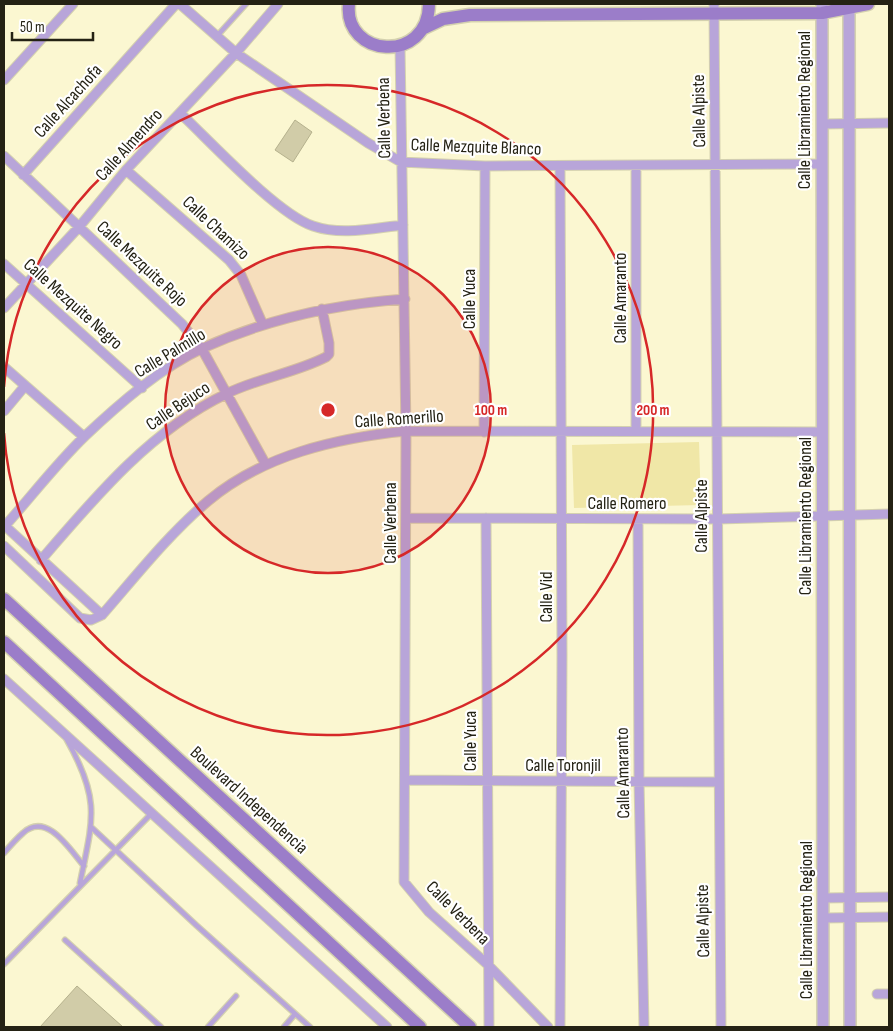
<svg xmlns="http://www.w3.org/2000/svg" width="893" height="1031" font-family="'Sofia Sans Condensed',sans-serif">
<rect width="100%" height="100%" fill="#fbf7d1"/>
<path fill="#f0e7a7" d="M 699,442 L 701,505 L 574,508 L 572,445 Z"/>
<path fill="#d1cca8" stroke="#b5b18d" d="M 295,120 L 312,132 L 293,162 L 275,150 Z
M 77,986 L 123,1027 L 40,1027 Z"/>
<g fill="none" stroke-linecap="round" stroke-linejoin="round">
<g stroke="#d4d1af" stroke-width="7">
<path id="service" d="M 217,36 L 246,4
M 67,740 C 101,800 93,819 80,883
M 91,827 L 196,925 L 310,1027
M 4,853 C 10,846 16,839 23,833 C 47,811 70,850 84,866
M 65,940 L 161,1027
M 4,964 L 152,813
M 208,1027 L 236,996
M 284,1027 L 295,1014"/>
</g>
<g stroke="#d4d1af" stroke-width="11">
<path id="minor" d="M 180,4 L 236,53 L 368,143 L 401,162 L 485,166 L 822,164
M 714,4 L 721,1027
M 400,46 L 406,431 L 404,882 L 429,912 L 487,964 L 548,1027
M 4,80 L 73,4
M 180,113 C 210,141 277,214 313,226 C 342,236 374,228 403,225
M 822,124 L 889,123
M 4,156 L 182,324 L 202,349 L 266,465
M 560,166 L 562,655 L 560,1027
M 636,166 L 636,431
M 126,170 L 229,260 L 241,275 L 263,325
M 23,175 L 176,4
M 4,264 L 142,388
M 4,308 L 79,227 L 126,170 L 236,53 L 278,4
M 4,367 L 84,437
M 4,411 L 24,387
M 484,432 L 485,166
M 406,518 L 717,519 L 889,514
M 486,518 L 489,1027
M 638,519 L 639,781 L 644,1027
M 4,525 L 102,615
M 4,527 C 31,497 56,464 85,436 C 119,404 160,368 203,348 C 267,319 335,304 405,299
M 4,546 L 80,618 L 91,620 L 102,615 C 136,576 168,535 208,501 C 263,455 336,438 406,431 L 822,432
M 41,560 C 95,497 151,430 226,394 C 258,378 295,373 326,357 L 329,354 L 329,343 L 322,309
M 4,679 L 387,1027
M 406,780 L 719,782
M 824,898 L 889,897
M 824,918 L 889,917
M 877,994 L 889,994"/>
</g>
<g stroke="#d4d1af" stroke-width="14">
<path id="tertiary" d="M 822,4 L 823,1027
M 849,4 L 850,1027"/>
</g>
<g stroke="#d4d1af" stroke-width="15">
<path id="secondary" d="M 349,4 C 343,57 428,65 429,4
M 424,28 L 443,19 L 470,15 L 822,13 L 868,4
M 4,599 L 470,1027
M 4,642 L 420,1027"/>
</g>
<use href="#service" stroke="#b8a5d9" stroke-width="4.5"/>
<use href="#minor" stroke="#b8a5d9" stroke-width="9"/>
<use href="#tertiary" stroke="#b8a5d9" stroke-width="11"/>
<use href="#secondary" stroke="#9b7dc9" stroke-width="12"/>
</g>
<circle cx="328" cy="410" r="163" fill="#d62828" fill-opacity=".12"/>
<g fill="none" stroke="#d62828" stroke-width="2.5">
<circle cx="328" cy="410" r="163"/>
<path d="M4 387A325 325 0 1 1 4 433"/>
</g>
<g text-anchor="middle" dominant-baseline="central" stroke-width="4.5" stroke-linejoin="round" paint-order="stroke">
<g font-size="18" fill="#242214" stroke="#fff">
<text transform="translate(68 101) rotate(-48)">Calle Alcachofa</text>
<text transform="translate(804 110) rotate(-90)">Calle Libramiento Regional</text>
<text transform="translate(699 111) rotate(-91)">Calle Alpiste</text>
<text transform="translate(384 118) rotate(-91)">Calle Verbena</text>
<text transform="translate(129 145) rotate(-48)">Calle Almendro</text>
<text transform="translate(476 147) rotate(2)">Calle Mezquite Blanco</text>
<text transform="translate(216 228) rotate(43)">Calle Chamizo</text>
<text transform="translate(142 264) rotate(43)">Calle Mezquite Rojo</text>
<text transform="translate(620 298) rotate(-90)">Calle Amaranto</text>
<text transform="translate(469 299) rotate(-90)">Calle Yuca</text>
<text transform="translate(73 304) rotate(42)">Calle Mezquite Negro</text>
<text transform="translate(170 353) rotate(-31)">Calle Palmillo</text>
<text transform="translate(178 406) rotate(-34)">Calle Bejuco</text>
<text transform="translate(399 419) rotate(-4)">Calle Romerillo</text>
<text x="627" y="503">Calle Romero</text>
<text transform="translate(701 516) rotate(-90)">Calle Alpiste</text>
<text transform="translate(805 516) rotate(-90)">Calle Libramiento Regional</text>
<text transform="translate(390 523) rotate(-90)">Calle Verbena</text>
<text transform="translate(546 597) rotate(-90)">Calle Vid</text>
<text transform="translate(470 741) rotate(-90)">Calle Yuca</text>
<text x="563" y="765">Calle Toronjil</text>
<text transform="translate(623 773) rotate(-91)">Calle Amaranto</text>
<text transform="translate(249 800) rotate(42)">Boulevard Independencia</text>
<text transform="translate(458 913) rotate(45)">Calle Verbena</text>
<text transform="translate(806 920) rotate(-90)">Calle Libramiento Regional</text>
<text transform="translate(703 921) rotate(-91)">Calle Alpiste</text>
</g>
</g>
<circle cx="328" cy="410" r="8" fill="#d62828" stroke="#fff" stroke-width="2.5"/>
<g font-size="15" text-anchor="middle" font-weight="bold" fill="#d62828" stroke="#fff" stroke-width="4.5" stroke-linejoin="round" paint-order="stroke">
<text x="491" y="415">100 m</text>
<text x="653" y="415">200 m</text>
</g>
<rect width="893" height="1031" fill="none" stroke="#242214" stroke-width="10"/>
<path d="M12 32v8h81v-8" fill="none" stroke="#242214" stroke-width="2.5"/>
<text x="20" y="32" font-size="15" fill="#242214" stroke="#ffffff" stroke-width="4" paint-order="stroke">50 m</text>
</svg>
